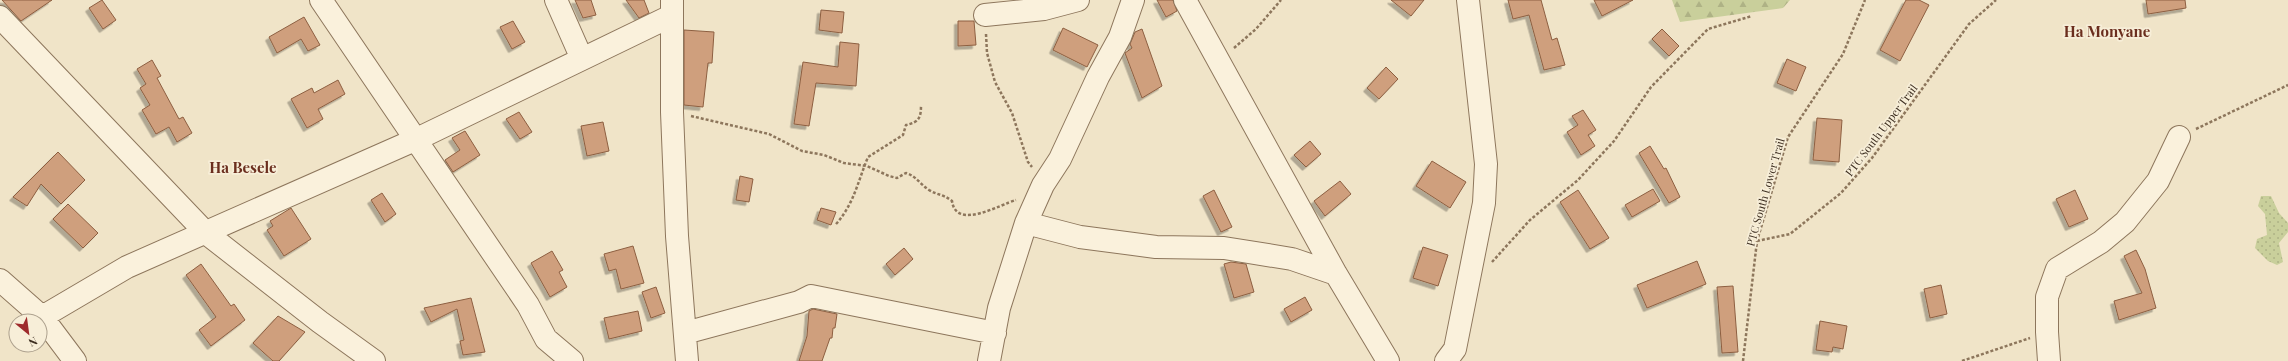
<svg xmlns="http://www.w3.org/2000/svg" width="2288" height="361" font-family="'Playfair Display',serif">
<defs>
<pattern id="grass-dots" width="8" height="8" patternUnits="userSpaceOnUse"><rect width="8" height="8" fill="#c9cf9b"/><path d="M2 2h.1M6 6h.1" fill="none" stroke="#aeb285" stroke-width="1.8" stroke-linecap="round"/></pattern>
<pattern id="forest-firs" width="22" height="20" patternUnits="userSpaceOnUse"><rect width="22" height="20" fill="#c9cf9b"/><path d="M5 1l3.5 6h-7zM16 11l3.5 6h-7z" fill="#aeb285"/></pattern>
<filter id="shadow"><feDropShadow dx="-3.5" dy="3.5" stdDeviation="0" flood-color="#0004"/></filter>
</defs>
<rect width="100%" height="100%" fill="#f0e4c8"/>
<path fill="url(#grass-dots)" d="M 2261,196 L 2271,196 L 2279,213 L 2288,223 L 2288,232 L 2279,243 L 2283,262 L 2277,265 L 2268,261 L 2255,248 L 2257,239 L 2267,235 L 2265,214 L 2258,206 Z"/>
<path fill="url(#forest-firs)" d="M 1672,0 L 1790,0 L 1783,8 L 1680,22 Z"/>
<path fill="#cf9f7d" stroke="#8d5f41" filter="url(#shadow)" d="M 2,0 L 52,0 L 21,21 Z
M 102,0 L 116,20 L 103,29 L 89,8 Z
M 575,0 L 591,0 L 596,15 L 583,18 Z
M 626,0 L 644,0 L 649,13 L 639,18 Z
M 1157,0 L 1173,0 L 1177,11 L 1166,17 Z
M 1391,0 L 1424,0 L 1411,16 Z
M 1508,0 L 1541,0 L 1552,40 L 1557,38 L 1565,65 L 1544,70 L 1529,15 L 1513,19 Z
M 1594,0 L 1633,0 L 1602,16 Z
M 1906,0 L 1919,0 L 1929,5 L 1900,61 L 1880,50 Z
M 2146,0 L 2185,0 L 2186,8 L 2148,14 Z
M 821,10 L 844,12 L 842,33 L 819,30 Z
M 304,17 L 320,45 L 308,51 L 301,39 L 277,53 L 269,37 Z
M 513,21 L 525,42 L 512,49 L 500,27 Z
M 958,21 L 974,21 L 976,45 L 958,46 Z
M 1063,28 L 1098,45 L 1087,67 L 1053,50 Z
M 1142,29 L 1162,86 L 1142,98 L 1125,53 L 1132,48 L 1130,44 L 1135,32 Z
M 1662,29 L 1679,46 L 1669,56 L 1652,39 Z
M 684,30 L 714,32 L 712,63 L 708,63 L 703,107 L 684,105 Z
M 840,42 L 859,44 L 856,86 L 816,83 L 809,126 L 794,124 L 803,62 L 838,67 Z
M 1787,59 L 1806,67 L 1796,91 L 1777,83 Z
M 152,60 L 161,76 L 157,78 L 179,119 L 183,117 L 192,133 L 177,142 L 169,127 L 156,134 L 142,110 L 150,105 L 140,88 L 146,84 L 137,69 Z
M 1386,67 L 1398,79 L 1379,99 L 1367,88 Z
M 338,80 L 345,94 L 318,109 L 323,119 L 307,128 L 291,99 L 312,88 L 314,93 Z
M 1583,110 L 1596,130 L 1588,135 L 1595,146 L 1581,155 L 1567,132 L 1578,125 L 1572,116 Z
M 519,112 L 532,132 L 520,139 L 506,119 Z
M 1817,118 L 1842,120 L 1839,162 L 1813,160 Z
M 603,122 L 609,151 L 587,156 L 581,126 Z
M 465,131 L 480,155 L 453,172 L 445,160 L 460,150 L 452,138 Z
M 1310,141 L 1321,154 L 1306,167 L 1294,155 Z
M 1650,146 L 1664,169 L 1666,168 L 1680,197 L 1669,203 L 1639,153 Z
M 58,152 L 85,180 L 61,204 L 41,184 L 27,206 L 13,197 Z
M 1432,161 L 1466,182 L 1450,208 L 1416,186 Z
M 740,176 L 753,179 L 749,202 L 736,200 Z
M 1340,181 L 1351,194 L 1325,216 L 1314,201 Z
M 1653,189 L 1660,201 L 1632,217 L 1625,205 Z
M 1214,190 L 1232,227 L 1221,232 L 1203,196 Z
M 1578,190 L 1609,238 L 1590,249 L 1560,202 Z
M 2075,190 L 2088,219 L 2069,227 L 2056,199 Z
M 382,193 L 396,214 L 385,222 L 371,200 Z
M 68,204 L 98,233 L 83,248 L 53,219 Z
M 291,208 L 311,239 L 284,256 L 267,230 L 273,226 L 270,221 Z
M 821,208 L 836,212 L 831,225 L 817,220 Z
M 633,246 L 644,283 L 621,289 L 616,269 L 609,271 L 604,254 Z
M 1423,247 L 1448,255 L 1438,286 L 1413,278 Z
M 904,248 L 913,259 L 895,275 L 886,264 Z
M 2136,250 L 2145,269 L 2156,308 L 2119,320 L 2114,301 L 2142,293 L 2124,256 Z
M 552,251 L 563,270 L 559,272 L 567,287 L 550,297 L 531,263 Z
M 1697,261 L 1706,284 L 1647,308 L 1637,285 Z
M 1231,262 L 1246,264 L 1254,292 L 1234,298 L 1224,264 Z
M 201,264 L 231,306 L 234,304 L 245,320 L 211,346 L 199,330 L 216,317 L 186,275 Z
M 1941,285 L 1947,314 L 1930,318 L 1924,289 Z
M 1733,286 L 1738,352 L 1722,353 L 1717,287 Z
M 656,287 L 665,313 L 651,318 L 642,292 Z
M 1305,297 L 1312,310 L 1291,322 L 1284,309 Z
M 471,298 L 485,352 L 463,355 L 460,341 L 464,340 L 457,309 L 431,322 L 424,308 Z
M 813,309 L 837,314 L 835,328 L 833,328 L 832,338 L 830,338 L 822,361 L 799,361 L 807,336 L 809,311 Z
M 638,311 L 642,331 L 609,339 L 604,318 Z
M 278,316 L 305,332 L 279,361 L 273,361 L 253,343 Z
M 1820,321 L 1847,326 L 1843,349 L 1833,347 L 1832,352 L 1816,350 Z"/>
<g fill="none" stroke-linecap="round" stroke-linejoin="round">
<g stroke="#8d765c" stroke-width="24">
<path id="minor" d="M 321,0 L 528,305 L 546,339 L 572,361
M 556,0 L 582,59
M 672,0 L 672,112 L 677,236 L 687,361
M 1185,0 L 1336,274 L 1388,361
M 985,15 L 1044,9 L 1078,0
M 0,17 L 206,233 L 320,322 L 374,361
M 1026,223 L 1080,237 L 1156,247 L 1224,248 L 1292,259 L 1336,274
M 0,280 L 42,317 L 75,361
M 42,317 L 127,267 L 417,139 L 671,16
M 685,333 L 799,302 L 811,296 L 995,333
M 989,361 L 999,308 L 1026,223 L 1043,185 L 1060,159 L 1098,77 L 1120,37 L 1133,0
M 1446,361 L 1455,349 L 1484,203 L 1486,164 L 1468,0
M 2049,361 L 2047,332 L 2047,297 L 2057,269 L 2101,242 L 2125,222 L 2158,181 L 2179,137"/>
</g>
<path stroke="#8d765c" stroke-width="2.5" stroke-dasharray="3 2" stroke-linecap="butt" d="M 986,34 L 987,53 L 995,82 L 1012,113 L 1028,162 L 1032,167
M 1234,48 L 1256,29 L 1281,0
M 691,116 L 769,134 L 802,151 L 824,155 L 844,163 L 867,166 L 889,176 L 897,178 L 906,173 C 916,176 920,184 929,190 C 937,195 943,194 952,201 C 956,231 1001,204 1016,200
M 2196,129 L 2288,85
M 836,224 C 854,204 858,181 868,157 L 903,135 L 906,125 C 919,122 921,118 921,105
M 1757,241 L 1790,234 L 1841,193 L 1872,158 L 1969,24 L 1996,0
M 1492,262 L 1530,220 L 1578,180 L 1614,141 L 1651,87 L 1708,29 L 1752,16
M 1743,361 L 1757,241 L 1788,137 L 1843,54 L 1865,0
M 1962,361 L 2030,338"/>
<use href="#minor" stroke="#faf1dc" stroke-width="22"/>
</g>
<g text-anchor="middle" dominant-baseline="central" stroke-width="3.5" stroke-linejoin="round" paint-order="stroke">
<g font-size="11" fill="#3d2e20" stroke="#f7eed8">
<text transform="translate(1881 130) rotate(-53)">PTC South Upper Trail</text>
<text transform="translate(1765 192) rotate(-74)">PTC South Lower Trail</text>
</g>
<g font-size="15" font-weight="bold" fill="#6b2e1e" stroke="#f7eed8">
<text x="2107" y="31">Ha Monyane</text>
<text x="243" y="167">Ha Besele</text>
</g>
</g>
<g transform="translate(28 333) rotate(151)"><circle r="19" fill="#f7eed8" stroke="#ada18e"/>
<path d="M0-3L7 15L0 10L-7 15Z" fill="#9e2a2b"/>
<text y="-6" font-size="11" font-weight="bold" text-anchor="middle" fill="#3d2e20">N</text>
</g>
</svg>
